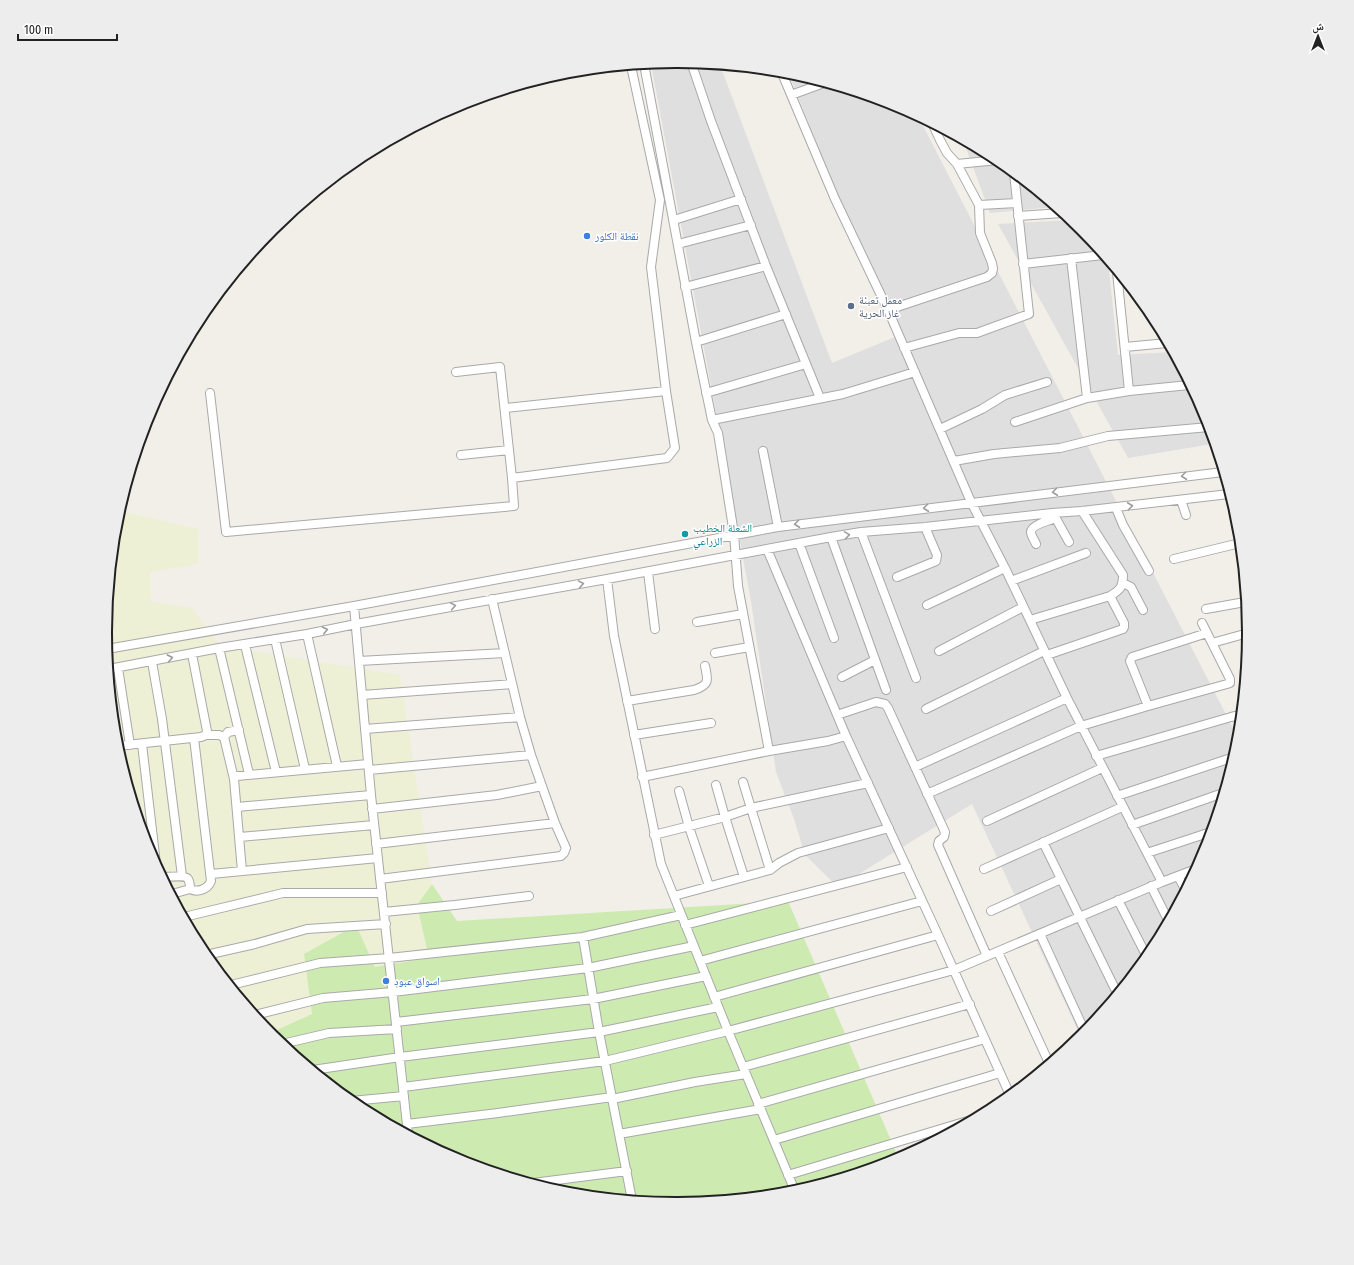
<svg xmlns="http://www.w3.org/2000/svg" width="1354" height="1265" font-family="'Fira Sans Condensed','Noto Naskh Arabic',sans-serif">
<rect width="100%" height="100%" fill="#f2efe9"/>
<path fill="#e0dfdf" d="M 677,61 L 720,65 L 832,363 L 895,337 L 788,72 L 896,105 L 918,116 L 1238,738 L 1237,744 L 1205,851 L 1152,950 L 1081,1037 L 972,804 L 838,887 L 805,855 L 794,819 L 776,772 L 751,601 L 651,64 Z
M 963,140 L 995,157 L 1055,207 L 990,213 Z
M 1071,220 L 1081,229 L 1108,261 L 1118,355 L 1172,352 L 1205,414 L 1211,434 L 1212,444 L 1128,458 L 998,224 Z"/>
<path fill="#eef0d5" d="M 120,511 L 198,529 L 198,564 L 150,572 L 151,602 L 192,608 L 221,646 L 400,675 L 432,884 L 417,905 L 429,958 L 375,967 L 356,926 L 304,954 L 312,1014 L 270,1033 L 202,950 L 149,851 L 116,744 L 106,632 L 117,521 Z"/>
<path fill="#cdebb0" d="M 432,884 L 457,921 L 788,901 L 899,1159 L 788,1193 L 677,1204 L 565,1193 L 458,1160 L 359,1108 L 270,1033 L 312,1014 L 304,954 L 356,925 L 375,967 L 429,958 L 417,905 Z"/>
<g fill="none" stroke-linecap="round" stroke-linejoin="round">
<g stroke="#a9a9a9" stroke-width="10">
<path id="minor" d="M 691,62 L 711,121 L 766,266 L 820,398
M 644,64 L 696,342 L 712,420 L 718,433 L 734,534 L 738,586 L 769,751 L 828,741 L 846,736
M 781,71 L 835,199 L 888,310 L 971,502 L 1005,568 L 1067,698 L 1162,882
M 791,95 L 824,83
M 957,164 L 998,160
M 979,205 L 1017,203
M 1018,216 L 1062,213
M 674,220 L 741,199
M 678,244 L 751,225
M 1071,258 L 1087,398
M 1023,264 L 1103,255
M 1117,272 L 1129,391
M 685,287 L 766,266
M 888,310 L 987,277 L 992,273 L 993,269 L 992,263 L 980,233 L 979,205 L 957,164 L 947,153 L 940,140 L 933,125
M 696,342 L 786,314
M 1125,347 L 1167,343
M 904,348 L 959,333 L 977,333 L 1029,314 L 1014,173
M 210,393 L 226,532 L 514,506 L 512,478 L 500,367 L 456,372
M 706,393 L 806,364
M 505,408 L 666,391
M 712,420 L 843,394 L 915,372
M 1015,422 L 1087,398 L 1129,391 L 1189,385
M 940,429 L 982,409 L 1005,395 L 1047,382
M 763,451 L 778,527
M 461,455 L 509,450
M 954,461 L 994,454 L 1060,448 L 1108,436 L 1209,427
M 512,478 L 667,458 L 675,448 L 666,391 L 651,267 L 660,200 L 631,66
M 1181,500 L 1186,515
M 1116,508 L 1123,525 L 1149,571
M 1054,515 L 1069,542
M 861,532 L 916,678
M 831,537 L 886,690
M 799,543 L 834,638
M 1036,544 C 1035,541 1031,536 1031,532 C 1031,525 1050,520 1056,518
M 767,549 L 846,736 L 938,935 L 1010,1095
M 1174,559 L 1240,543
M 648,572 L 655,629
M 897,577 L 936,561 L 937,555 L 925,527
M 607,579 L 614,636 L 661,864 L 728,1031 L 795,1191
M 1011,581 L 1086,553
M 1123,583 L 1131,587 L 1143,610
M 927,605 L 1005,568
M 354,606 L 371,795 L 408,1134
M 1206,609 L 1245,602
M 1030,620 L 1110,596 C 1120,590 1123,587 1123,575 L 1082,511
M 697,622 L 743,614
M 307,634 L 337,766
M 275,639 L 305,769
M 1212,643 L 1248,633
M 245,645 L 276,772
M 219,648 L 249,774
M 107,649 L 354,606 L 778,527 L 1223,472
M 939,651 L 1023,607
M 715,653 L 749,647
M 1047,655 L 1123,629 L 1124,627 L 1124,623 L 1110,596
M 359,661 L 505,653
M 152,662 L 162,719 L 182,876
M 118,668 L 130,745
M 109,669 L 219,648 L 307,634 L 356,624 L 607,579 L 831,537 L 861,532 L 925,527 L 1052,513 L 1082,511 L 1229,494
M 842,677 L 875,660
M 362,695 L 512,684
M 627,701 L 694,690 C 710,685 708,680 705,666
M 1148,706 L 1130,661 L 1132,657 L 1207,633
M 926,709 L 1044,651
M 837,715 L 876,702 L 885,704 L 888,708 L 945,832 L 944,837 L 939,841 L 938,845 L 987,956
M 365,729 L 520,717
M 206,735 L 219,735 L 224,737 L 234,779
M 634,735 L 711,723
M 224,737 L 228,732 L 239,730
M 142,744 L 156,864
M 117,746 L 201,737 L 206,735 L 207,731 L 192,654
M 1096,756 L 1231,717 L 1240,715
M 915,767 L 1067,698
M 369,770 L 531,755
M 642,777 L 769,751
M 743,782 L 770,870
M 716,785 L 725,817 L 744,877
M 679,791 L 689,827 L 709,886
M 927,794 L 1081,726 L 1148,706 L 1227,684 L 1230,683 L 1230,679 L 1202,623
M 1117,796 L 1234,757
M 237,807 L 371,795
M 372,809 L 497,795 L 542,786
M 987,821 L 1102,768
M 1132,825 L 1223,793
M 654,835 L 725,817 L 751,808 L 868,783
M 240,837 L 374,825
M 1043,842 L 1117,993
M 376,844 L 555,823
M 1147,853 L 1211,832
M 984,869 L 1122,807
M 242,871 L 234,779 L 237,776 L 368,764
M 211,874 L 378,858
M 1178,876 L 1185,889
M 163,877 C 168,877 186,875 188,879 C 190,882 190,887 190,889 C 198,893 208,889 211,881 L 194,738
M 380,879 L 561,856 L 564,853 L 566,848 L 555,823 L 531,755 L 520,717 L 492,599
M 1151,886 L 1168,920
M 172,894 L 190,889
M 674,896 L 770,870 L 779,863 L 798,853 L 889,828
M 1118,900 L 1147,957
M 991,911 L 1061,879
M 384,912 L 455,905 L 529,896
M 184,917 L 283,893 L 382,893
M 685,925 L 907,867
M 1040,934 L 1085,1032
M 583,937 L 599,1032 L 632,1200
M 998,952 L 1049,1063
M 206,955 L 255,944 L 307,929 L 386,924
M 700,961 L 922,901
M 231,985 L 320,963 L 389,958 L 583,937 L 681,915
M 714,997 L 938,935
M 255,1015 L 323,998 L 393,992 L 588,968 L 694,946
M 396,1022 L 593,999 L 706,976
M 282,1044 L 329,1033 L 397,1029
M 743,1067 L 970,1004
M 313,1070 L 400,1057 L 599,1032 L 718,1007
M 403,1087 L 605,1061 L 728,1031 L 954,970 L 1162,882 L 1196,869
M 612,1099 L 695,1082 L 746,1074
M 351,1101 L 404,1096
M 758,1104 L 985,1039
M 407,1124 L 498,1113 L 612,1097
M 619,1134 L 761,1109
M 774,1140 L 1000,1073
M 788,1175 L 974,1119
M 533,1183 L 627,1171"/>
</g>
<use href="#minor" stroke="#fff" stroke-width="8"/>
</g>
<defs><path id="oneway-chevron" d="M-2-3.5L2.5 0L-2 3.5" fill="none" stroke-width="1.6" stroke-linecap="round" stroke-linejoin="round"/></defs>
<g stroke="#9c9c9c">
<use href="#oneway-chevron" transform="translate(1184 476) rotate(173)"/>
<use href="#oneway-chevron" transform="translate(1055 492) rotate(173)"/>
<use href="#oneway-chevron" transform="translate(1130 506) rotate(-7)"/>
<use href="#oneway-chevron" transform="translate(926 508) rotate(173)"/>
<use href="#oneway-chevron" transform="translate(797 524) rotate(173)"/>
<use href="#oneway-chevron" transform="translate(847 535) rotate(-9)"/>
<use href="#oneway-chevron" transform="translate(581 584) rotate(-10)"/>
<use href="#oneway-chevron" transform="translate(453 606) rotate(-10)"/>
<use href="#oneway-chevron" transform="translate(325 630) rotate(-12)"/>
<use href="#oneway-chevron" transform="translate(170 658) rotate(-11)"/>
</g>
<g fill="#3f7fe0" stroke="#fff" stroke-width="1.5">
<circle cx="587" cy="236" r="4"/>
<circle cx="386" cy="981" r="4"/>
</g>
<circle fill="#5c6f8a" stroke="#fff" stroke-width="1.5" cx="851" cy="306" r="4"/>
<circle fill="#0f9aa8" stroke="#fff" stroke-width="1.5" cx="685" cy="534" r="4"/>
<g text-anchor="middle" dominant-baseline="central" stroke-width="3" stroke-linejoin="round" paint-order="stroke">
<g font-size="11" fill="#366cbe" stroke="#fff" text-anchor="start">
<text x="595" y="236">نقطة الكلور</text>
<text x="394" y="981">اسواق عبود</text>
</g>
<g font-size="11" fill="#4e5e75" stroke="#fff" text-anchor="start">
<text x="859" y="300">معمل تعبئة<tspan x="859" dy="13">غاز الحرية</tspan></text>
</g>
<g font-size="11" fill="#0d838f" stroke="#fff" text-anchor="start">
<text x="693" y="528">الشعلة الخطيب<tspan x="693" dy="13">الزراعي</tspan></text>
</g>
</g>
<path d="M0 0H1354V1265H0ZM676 68H678A564 564 0 0 1 1242 632V633A564 564 0 0 1 678 1197H676A564 564 0 0 1 112 633V632A564 564 0 0 1 676 68Z" fill="#ededed" fill-rule="evenodd"/>
<path fill="none" stroke="#222" stroke-width="2" d="M676 68H678A564 564 0 0 1 1242 632V633A564 564 0 0 1 678 1197H676A564 564 0 0 1 112 633V632A564 564 0 0 1 676 68Z"/>
<g transform="translate(1318 36)" stroke="#ffffff" stroke-width="3" paint-order="stroke">
<path d="M0-3L7 15L0 10L-7 15Z" fill="#222222"/>
<text y="-6" font-size="11" font-weight="bold" text-anchor="middle" fill="#222222">ش</text>
</g>
<path d="M18 34v6h99v-6" fill="none" stroke="#222222" stroke-width="2"/>
<text x="24" y="34" font-size="12" fill="#222222" stroke="#ffffff" stroke-width="3" paint-order="stroke">100 m</text>
</svg>
